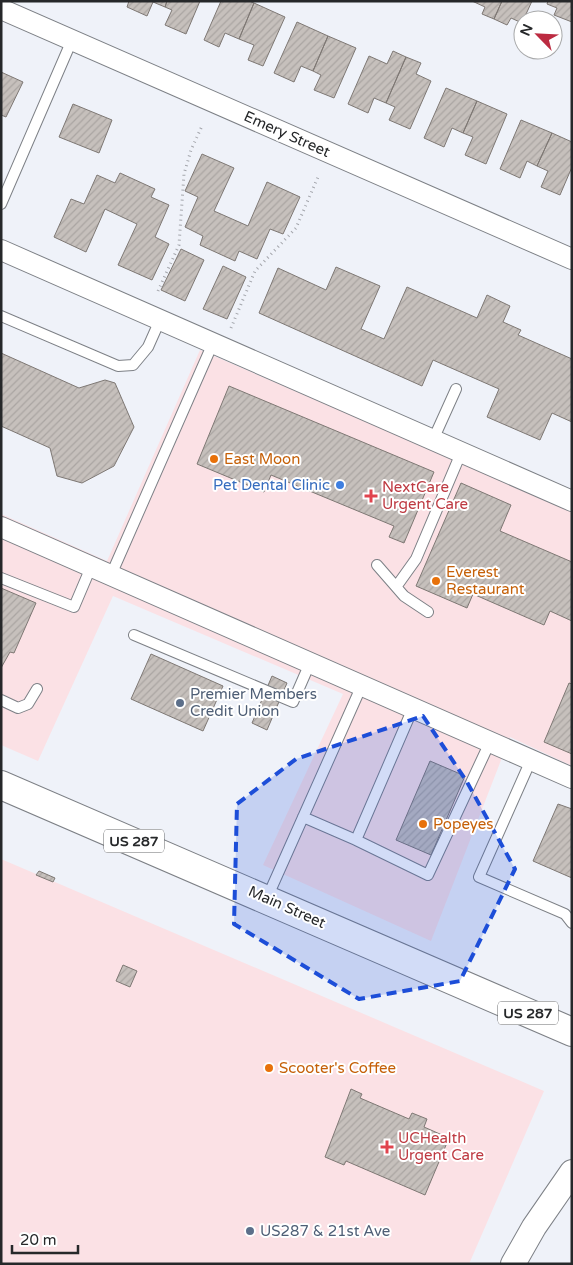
<svg xmlns="http://www.w3.org/2000/svg" width="573" height="1265" font-family="'Varela Round',sans-serif">
<defs>
<pattern id="building-hatch" width="6" height="6" patternUnits="userSpaceOnUse" patternTransform="scale(1.25)"><rect width="6" height="6" fill="#c6c0bc"/><path d="M-1 1l2-2M0 6l6-6M5 7l2-2" fill="none" stroke="#aaa5a2"/></pattern>
</defs>
<rect width="100%" height="100%" fill="#eff2f9"/>
<path fill="#fbe1e5" d="M 200,350 L 572,510 L 572,766 L 510,737 L 431,941 L 263,865 L 343,694 L 113,596 L 38,761 L 1,745 L 1,514 L 107,561 Z
M 1,859 L 544,1091 L 469,1264 L 1,1264 Z"/>
<path fill="url(#building-hatch)" stroke="#7e7874" d="M 129,1 L 167,1 L 165,7 L 153,2 L 147,16 L 127,7 Z
M 167,1 L 200,1 L 186,34 L 165,25 L 172,10 L 165,7 Z
M 221,1 L 249,1 L 254,3 L 239,39 L 225,33 L 219,47 L 204,40 Z
M 472,1 L 502,1 L 494,19 L 482,14 L 485,7 Z
M 502,1 L 532,1 L 522,23 L 511,18 L 507,25 L 494,19 Z
M 548,1 L 572,1 L 572,22 L 554,15 L 557,8 L 547,4 Z
M 254,3 L 285,17 L 263,66 L 248,60 L 254,45 L 239,39 Z
M 297,22 L 328,36 L 313,71 L 301,66 L 294,82 L 274,73 Z
M 328,36 L 356,48 L 334,98 L 314,90 L 321,75 L 313,71 Z
M 393,51 L 406,57 L 386,103 L 374,98 L 368,113 L 348,104 L 369,56 L 387,64 Z
M 406,57 L 421,63 L 416,74 L 431,81 L 410,129 L 389,120 L 395,107 L 386,103 Z
M 1,72 L 23,82 L 6,117 L 1,115 Z
M 446,88 L 477,101 L 463,133 L 452,128 L 444,147 L 424,138 Z
M 477,101 L 507,114 L 486,164 L 465,155 L 473,137 L 463,133 Z
M 73,104 L 112,120 L 99,153 L 59,137 Z
M 521,120 L 552,133 L 537,166 L 527,161 L 520,178 L 500,169 Z
M 552,133 L 572,142 L 572,167 L 560,195 L 541,187 L 548,171 L 537,166 Z
M 202,154 L 234,168 L 214,211 L 248,226 L 267,182 L 300,197 L 283,234 L 270,229 L 257,259 L 239,251 L 235,261 L 200,245 L 203,236 L 185,227 L 198,197 L 185,191 Z
M 120,173 L 155,189 L 151,197 L 169,205 L 155,237 L 169,244 L 152,280 L 118,265 L 137,224 L 105,209 L 86,252 L 54,237 L 71,199 L 84,204 L 97,175 L 115,183 Z
M 181,249 L 204,260 L 185,301 L 161,290 Z
M 223,266 L 246,277 L 227,319 L 203,309 Z
M 336,267 L 380,286 L 361,329 L 384,339 L 407,287 L 477,318 L 487,295 L 510,306 L 503,322 L 521,330 L 518,335 L 572,359 L 572,422 L 552,413 L 540,440 L 487,417 L 499,389 L 433,360 L 422,386 L 259,313 L 278,268 L 326,290 Z
M 1,353 L 79,388 L 105,380 L 115,383 L 134,427 L 114,466 L 82,483 L 57,476 L 50,448 L 1,426 Z
M 229,386 L 434,472 L 404,543 L 389,537 L 394,526 L 271,475 L 264,492 L 197,464 Z
M 461,483 L 511,505 L 500,531 L 572,562 L 572,621 L 550,611 L 544,625 L 473,594 L 467,608 L 416,586 Z
M 1,588 L 36,603 L 14,653 L 10,652 L 1,668 Z
M 151,654 L 223,686 L 203,731 L 131,699 Z
M 272,676 L 287,683 L 267,730 L 252,723 Z
M 569,683 L 572,684 L 572,754 L 544,742 Z
M 430,761 L 465,776 L 431,855 L 396,840 Z
M 558,804 L 572,809 L 572,878 L 533,861 Z
M 39,871 L 55,878 L 53,882 L 36,875 Z
M 123,965 L 137,971 L 130,987 L 116,981 Z
M 351,1089 L 362,1094 L 360,1098 L 409,1119 L 412,1113 L 427,1119 L 424,1127 L 449,1138 L 425,1195 L 346,1161 L 344,1165 L 325,1157 Z"/>
<g fill="none" stroke-linecap="round" stroke-linejoin="round">
<g stroke="#7d8086" stroke-width="12">
<path id="service" d="M 1,204 L 72,40
M 1,316 L 118,366 L 133,365 L 148,347 L 160,320
M 433,440 L 456,389
M 377,565 L 404,596 L 428,612
M 111,575 L 213,343
M 1,578 L 74,607 L 91,567
M 396,587 L 416,559 L 461,453
M 134,635 L 293,702 L 310,663
M 1,700 L 18,708 L 28,704 L 37,689
M 531,760 L 479,877 L 565,914 L 572,923
M 303,817 L 356,840 L 413,708
M 356,840 L 428,875 L 490,742
M 267,898 L 362,685"/>
</g>
<g stroke="#7d8086" stroke-width="22">
<path id="minor" d="M 1,9 L 572,259
M 1,250 L 572,501
M 1,527 L 572,778"/>
</g>
<g stroke="#7d8086" stroke-width="26">
<path id="tertiary" d="M 513,1264 L 534,1227 L 572,1172"/>
</g>
<g stroke="#7d8086" stroke-width="30">
<path id="trunk" d="M 1,785 L 572,1032"/>
</g>
<path stroke="#a4a6ac" stroke-width="3" stroke-dasharray="1 4" stroke-linecap="butt" d="M 158,291 L 179,245 L 184,174 L 191,150 L 202,126
M 231,328 L 255,271 L 296,228 L 318,177"/>
<use href="#service" stroke="#fff" stroke-width="10"/>
<use href="#minor" stroke="#fff" stroke-width="20"/>
<use href="#tertiary" stroke="#fff" stroke-width="24"/>
<use href="#trunk" stroke="#fff" stroke-width="28"/>
</g>
<path fill="#1d4ed8" fill-opacity="0.2" stroke="#1d4ed8" stroke-width="4" stroke-dasharray="10 6" stroke-linejoin="round" d="M 423,716 L 467,782 L 515,869 L 460,981 L 359,999 L 234,924 L 237,804 L 296,759 Z"/>
<g fill="#e8710a" stroke="#fff" stroke-width="2">
<circle cx="214" cy="459" r="5"/>
<circle cx="436" cy="581" r="5"/>
<circle cx="423" cy="824" r="5"/>
<circle cx="269" cy="1068" r="5"/>
</g>
<circle fill="#3f7fe0" stroke="#fff" stroke-width="2" cx="340" cy="485" r="5"/>
<g fill="#e0444e" stroke="#fff" stroke-width="2">
<path d="M368.5 488.5h5v5h5v5h-5v5h-5v-5h-5v-5h5z"/>
<path d="M384.5 1139.5h5v5h5v5h-5v5h-5v-5h-5v-5h5z"/>
</g>
<g fill="#5c6f8a" stroke="#fff" stroke-width="2">
<circle cx="180" cy="703" r="5"/>
<circle cx="250" cy="1231" r="5"/>
</g>
<g text-anchor="middle" dominant-baseline="central" stroke-width="4" stroke-linejoin="round" paint-order="stroke">
<g fill="#fff" stroke="#67686a" stroke-width="1">
<rect x="104" y="829.5" width="60" height="23" rx="4"/>
<rect x="498" y="1001.5" width="60" height="23" rx="4"/>
</g>
<g font-size="14" font-weight="bold" fill="#26282a">
<text x="134" y="841">US 287</text>
<text x="528" y="1013">US 287</text>
</g>
<g font-size="15" fill="#26282a" stroke="#fff">
<text transform="translate(287 134) rotate(24)">Emery Street</text>
<text transform="translate(287 907) rotate(24)">Main Street</text>
</g>
<g font-size="15" fill="#c56008" stroke="#fff" text-anchor="start">
<text x="224" y="459">East Moon</text>
<text x="446" y="572">Everest<tspan x="446" dy="17">Restaurant</tspan></text>
<text x="433" y="824">Popeyes</text>
<text x="279" y="1068">Scooter's Coffee</text>
</g>
<g font-size="15" fill="#366cbe" stroke="#fff" text-anchor="end">
<text x="330" y="485">Pet Dental Clinic</text>
</g>
<g font-size="15" fill="#be3a42" stroke="#fff" text-anchor="start">
<text x="382" y="487">NextCare<tspan x="382" dy="17">Urgent Care</tspan></text>
<text x="398" y="1138">UCHealth<tspan x="398" dy="17">Urgent Care</tspan></text>
</g>
<g font-size="15" fill="#4e5e75" stroke="#fff" text-anchor="start">
<text x="190" y="694">Premier Members<tspan x="190" dy="17">Credit Union</tspan></text>
<text x="260" y="1231">US287 &amp; 21st Ave</text>
</g>
</g>
<rect width="573" height="1265" fill="none" stroke="#26282a" stroke-width="5"/>
<g transform="translate(538 35) rotate(294)"><circle r="24" fill="#ffffff" stroke="#a8a9aa"/>
<path d="M0-4L9 19L0 12L-9 19Z" fill="#bc2b41"/>
<text y="-8" font-size="14" font-weight="bold" text-anchor="middle" fill="#26282a">N</text>
</g>
<path d="M12 1245v8h66v-8" fill="none" stroke="#26282a" stroke-width="2.5"/>
<text x="20" y="1245" font-size="15" fill="#26282a" stroke="#ffffff" stroke-width="4" paint-order="stroke">20 m</text>
</svg>
